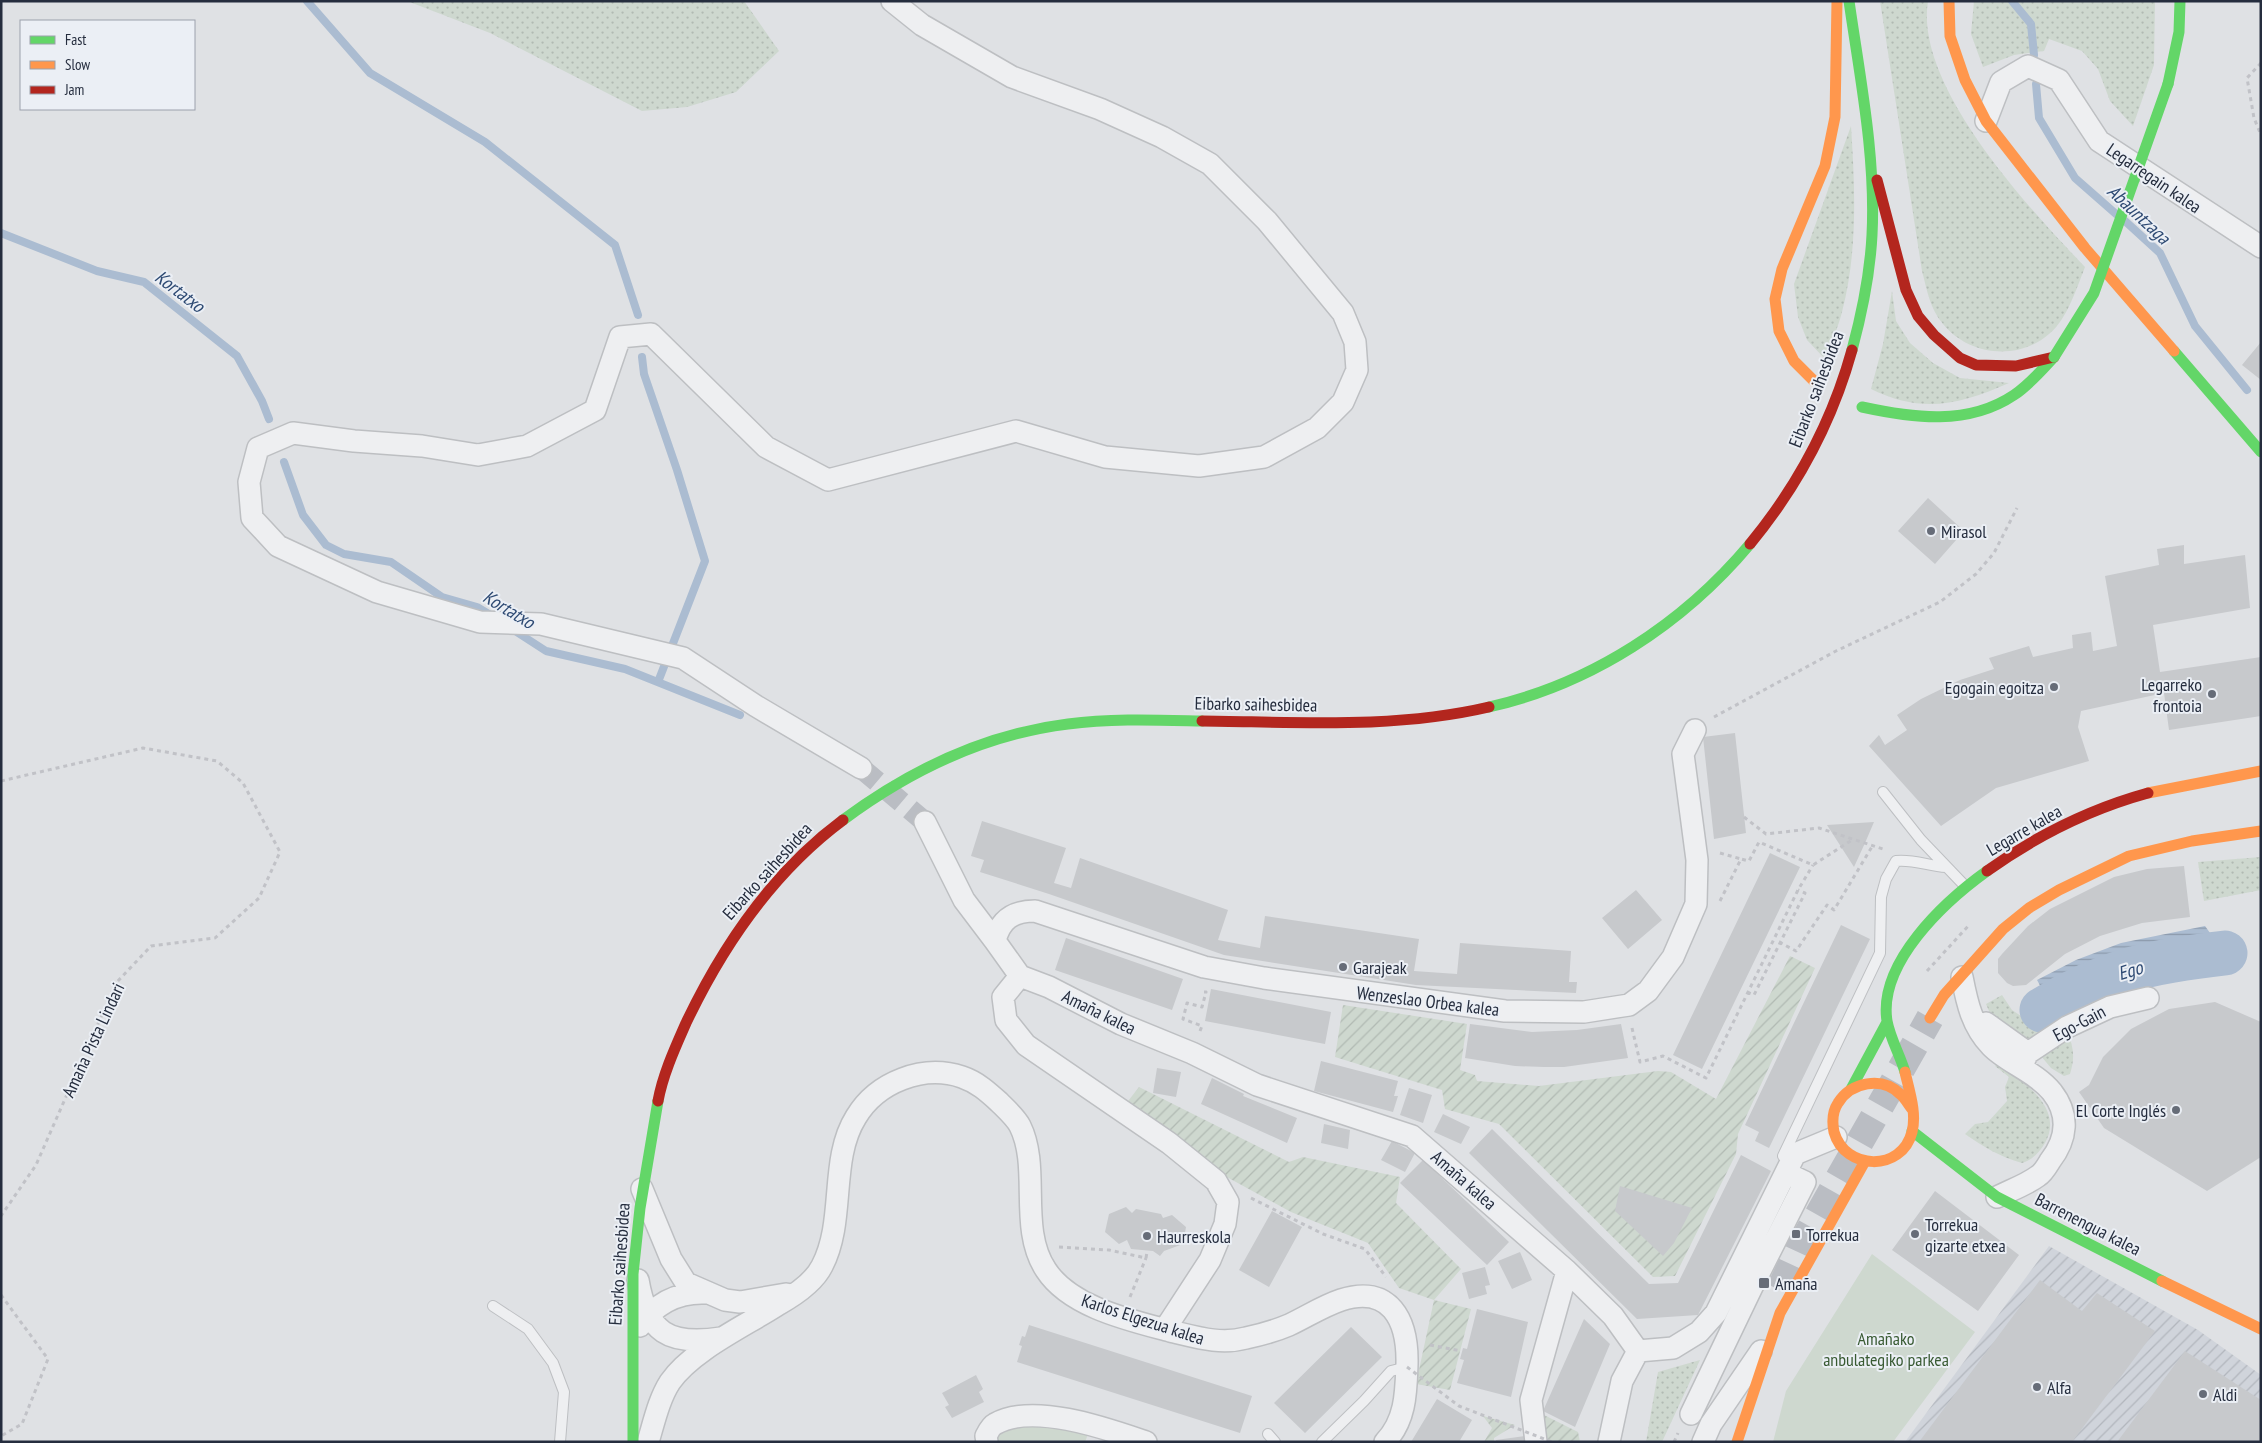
<svg xmlns="http://www.w3.org/2000/svg" width="2262" height="1443" font-family="'PT Sans Narrow',sans-serif">
<defs>
<pattern id="industrial-furrows" width="10" height="10" patternUnits="userSpaceOnUse" patternTransform="scale(1.25)"><rect width="10" height="10" fill="#d0d4db"/><path d="M-1 1l2-2M0 10L10 0M9 11l2-2" fill="none" stroke="#b2b6bd"/></pattern>
<pattern id="grass-dots" width="8" height="8" patternUnits="userSpaceOnUse" patternTransform="scale(1.25)"><rect width="8" height="8" fill="#ced8cf"/><path d="M2 2h.1M6 6h.1" fill="none" stroke="#b1bab3" stroke-width="1.8" stroke-linecap="round"/></pattern>
<pattern id="garden-furrows" width="10" height="10" patternUnits="userSpaceOnUse" patternTransform="scale(1.25)"><rect width="10" height="10" fill="#ced8cf"/><path d="M-1 1l2-2M0 10L10 0M9 11l2-2" fill="none" stroke="#b1bab3"/></pattern>
<pattern id="water-rules" width="6" height="5" patternUnits="userSpaceOnUse" patternTransform="scale(1.25)"><rect width="6" height="5" fill="#abbcd1"/><path d="M0 2.5h6" fill="none" stroke="#8b99ab"/></pattern>
</defs>
<rect width="100%" height="100%" fill="#dfe1e4"/>
<path fill="url(#industrial-furrows)" d="M 2049,1246 L 2198,1330 L 2261,1375 L 2261,1442 L 1905,1442 Z"/>
<path fill="url(#grass-dots)" d="M 407,1 L 744,1 L 779,51 L 736,92 L 687,107 L 642,111 L 490,33 Z
M 1880,1 L 1928,1 C 1914,86 2030,209 2085,267 C 2077,287 2067,320 2049,334 C 2018,361 1969,356 1943,324 C 1930,309 1927,290 1922,271 Z
M 1974,1 L 2155,1 L 2154,65 L 2133,126 L 2110,101 L 2098,69 L 2082,51 L 2049,39 L 2044,51 L 2014,55 L 1983,67 L 1971,34 Z
M 1851,126 C 1855,188 1858,251 1842,312 C 1838,328 1831,343 1825,359 L 1807,340 L 1798,317 L 1794,284 Z
M 1892,291 L 1896,321 L 1910,343 L 1933,363 L 1960,378 L 2009,383 C 1959,405 1922,414 1871,389 L 1883,344 Z
M 2261,857 L 2261,890 L 2204,901 L 2198,862 Z
M 2002,995 L 2012,1010 L 2045,1032 L 2067,1032 C 2074,1047 2075,1058 2070,1074 L 2064,1076 L 2051,1068 L 2041,1056 L 1992,1018 L 1986,1004 Z
M 1997,1064 C 2022,1080 2065,1108 2045,1143 C 2039,1153 2033,1159 2022,1163 C 2000,1157 1984,1147 1965,1134 L 1975,1124 L 1988,1122 L 2007,1101 L 2005,1087 L 2009,1077 L 1995,1066 Z
M 1700,1360 L 1662,1442 L 1646,1442 L 1658,1372 Z"/>
<path fill="#ced8cf" d="M 1872,1254 L 1975,1332 L 1893,1442 L 1773,1442 L 1786,1391 Z
M 1015,1423 L 1090,1429 L 1085,1442 L 993,1442 L 998,1431 Z"/>
<path fill="url(#garden-furrows)" d="M 1790,956 L 1815,968 L 1738,1134 L 1736,1154 L 1675,1276 L 1653,1277 L 1499,1124 L 1445,1109 L 1442,1090 L 1335,1057 L 1343,1005 L 1467,1024 L 1460,1070 L 1475,1075 L 1477,1081 L 1539,1086 L 1658,1071 L 1671,1072 L 1716,1099 Z
M 1139,1087 L 1289,1162 L 1303,1157 L 1400,1177 L 1396,1203 L 1461,1269 L 1434,1300 L 1471,1309 L 1450,1390 L 1416,1384 L 1434,1300 L 1399,1288 L 1368,1243 L 1291,1212 L 1225,1176 L 1125,1105 Z
M 1542,1414 L 1578,1432 L 1580,1442 L 1545,1442 Z
M 1483,1416 L 1515,1425 L 1494,1438 L 1494,1442 L 1484,1442 L 1492,1428 Z"/>
<path fill="url(#water-rules)" d="M 2205,926 L 2231,962 C 2165,969 2113,978 2054,1011 L 2037,980 L 2076,960 L 2121,943 Z"/>
<g fill="none" stroke-linecap="round" stroke-linejoin="round">
<path stroke="#abbcd1" stroke-width="8" d="M 307,1 L 370,73 L 485,142 L 615,245 L 638,315
M 2012,1 L 2031,24 L 2034,55
M 2036,84 L 2039,118 L 2075,178 L 2116,214
M 2125,221 L 2160,253 L 2195,326 L 2247,390
M 1,233 L 97,271 L 144,282 L 237,356 L 262,401 L 269,419
M 642,357 L 644,374 L 677,470 L 705,561 L 658,682
M 284,462 L 303,515 L 326,545 L 344,554 L 391,562 L 442,597 L 477,607 L 492,616
M 512,629 L 546,651 L 625,669 L 740,715"/>
<path stroke="#abbcd1" stroke-width="45" d="M 2042,1010 C 2105,971 2152,961 2225,953"/>
</g>
<path fill="#c7c9cc" d="M 2261,342 L 2261,380 L 2242,365 Z
M 1928,498 L 1964,531 L 1935,564 L 1898,531 Z
M 2184,545 L 2184,564 L 2245,555 L 2250,608 L 2153,625 L 2160,672 L 2261,657 L 2261,716 L 2169,730 L 2164,693 L 2081,711 L 2078,727 L 2089,761 L 1996,788 L 1941,826 L 1869,746 L 1879,735 L 1885,745 L 1907,730 L 1897,715 L 1921,699 L 1960,680 L 1994,669 L 1989,658 L 2029,646 L 2033,657 L 2073,648 L 2072,635 L 2091,632 L 2093,651 L 2117,646 L 2105,576 L 2159,565 L 2157,549 Z
M 1735,733 L 1746,833 L 1714,839 L 1703,737 Z
M 982,821 L 1066,848 L 1054,883 L 1071,888 L 1080,858 L 1228,910 L 1218,940 L 1260,948 L 1265,916 L 1419,939 L 1414,971 L 1457,974 L 1460,943 L 1571,951 L 1569,982 L 1577,982 L 1576,993 L 1416,985 L 1224,955 L 1049,894 L 980,872 L 984,860 L 971,856 Z
M 1874,822 L 1865,843 L 1854,867 L 1827,825 Z
M 1770,853 L 1800,867 L 1702,1069 L 1673,1055 Z
M 2184,866 L 2190,917 L 2142,923 L 2100,936 L 2065,954 L 2026,985 L 2013,986 L 2007,983 L 1998,973 L 1998,959 L 2002,954 L 2028,926 L 2050,909 L 2114,877 L 2147,869 Z
M 1636,890 L 1662,920 L 1628,949 L 1602,918 Z
M 1841,925 L 1870,939 L 1769,1148 L 1755,1141 L 1759,1132 L 1745,1125 Z
M 1066,938 L 1183,979 L 1172,1010 L 1055,970 Z
M 1211,989 L 1331,1012 L 1325,1044 L 1205,1021 Z
M 2215,1002 L 2261,1022 L 2261,1157 L 2207,1191 L 2104,1128 L 2079,1092 L 2089,1085 L 2103,1057 L 2131,1029 L 2169,1009 Z
M 1470,1024 L 1532,1032 L 1577,1030 L 1621,1024 L 1628,1058 L 1564,1067 L 1544,1067 L 1515,1066 L 1465,1058 Z
M 1321,1061 L 1398,1081 L 1394,1096 L 1398,1096 L 1393,1112 L 1314,1091 Z
M 1157,1068 L 1181,1072 L 1176,1097 L 1153,1093 Z
M 1212,1078 L 1244,1094 L 1243,1096 L 1297,1118 L 1287,1143 L 1201,1104 Z
M 1409,1088 L 1432,1095 L 1423,1123 L 1400,1115 Z
M 1443,1114 L 1470,1127 L 1461,1144 L 1434,1132 Z
M 1324,1124 L 1350,1130 L 1348,1149 L 1321,1143 Z
M 1492,1129 L 1649,1284 L 1678,1283 L 1741,1155 L 1771,1171 L 1698,1315 L 1637,1319 L 1469,1153 Z
M 1392,1141 L 1415,1153 L 1405,1172 L 1381,1160 Z
M 1423,1160 L 1509,1242 L 1487,1265 L 1400,1183 Z
M 1620,1186 L 1692,1208 L 1674,1243 L 1663,1256 L 1615,1211 Z
M 1935,1191 L 2019,1255 L 1978,1311 L 1892,1250 Z
M 1126,1207 L 1132,1213 L 1136,1209 L 1161,1214 L 1163,1218 L 1172,1215 L 1186,1227 L 1183,1244 L 1164,1251 L 1160,1256 L 1153,1251 L 1131,1249 L 1127,1240 L 1119,1244 L 1105,1232 L 1109,1214 Z
M 1272,1211 L 1302,1227 L 1269,1287 L 1239,1270 Z
M 1520,1252 L 1532,1280 L 1512,1289 L 1498,1261 Z
M 1485,1267 L 1490,1285 L 1485,1286 L 1487,1294 L 1469,1299 L 1462,1273 Z
M 2040,1280 L 2082,1311 L 2097,1293 L 2155,1331 L 2072,1442 L 1919,1442 Z
M 1477,1309 L 1528,1322 L 1511,1397 L 1457,1383 L 1464,1360 L 1460,1359 L 1463,1348 L 1467,1349 Z
M 1584,1319 L 1610,1344 L 1575,1427 L 1543,1411 Z
M 1029,1325 L 1252,1396 L 1240,1433 L 1017,1362 L 1022,1346 L 1019,1345 L 1022,1336 L 1025,1337 Z
M 1351,1327 L 1382,1357 L 1305,1433 L 1274,1403 Z
M 2185,1351 L 2261,1400 L 2261,1442 L 2117,1442 Z
M 976,1375 L 983,1389 L 979,1392 L 984,1402 L 952,1418 L 945,1407 L 949,1405 L 942,1393 Z
M 1437,1399 L 1472,1420 L 1459,1442 L 1411,1442 Z
M 1525,1436 L 1525,1442 L 1496,1442 L 1496,1440 Z"/>
<g fill="none" stroke-linecap="round" stroke-linejoin="round">
<path stroke="#babdc3" stroke-width="21" stroke-dasharray="21 11" stroke-linecap="butt" d="M 861,768 L 925,822"/>
<path stroke="#babdc3" stroke-width="28" stroke-dasharray="28 14" stroke-linecap="butt" d="M 1780,1290 L 1798,1251 L 1930,1018"/>
<g stroke="#bdbfc2" stroke-width="12">
<path id="lane" d="M 1883,792 L 1921,840 L 1965,886
M 1783,1156 L 1880,953 L 1881,897 L 1886,879 L 1896,861 C 1913,859 1929,866 1946,867
M 493,1306 L 528,1329 L 553,1363 L 564,1392 L 560,1442
M 1268,1434 L 1275,1442
M 1322,1442 L 1364,1401 L 1391,1371 L 1407,1367"/>
</g>
<g stroke="#bdbfc2" stroke-width="24">
<path id="street" d="M 1986,121 L 2001,82 L 2028,66 L 2059,80 L 2099,141 L 2261,247
M 861,768 L 756,706 L 683,658 L 541,624 L 480,622 L 377,592 L 278,546 L 252,518 L 249,482 L 258,448 L 293,433 L 354,441 L 422,446 L 478,455 L 527,446 L 595,410 L 620,337 L 651,334 L 766,447 L 828,480 L 1016,431 L 1105,457 L 1199,466 L 1264,457 L 1317,428 L 1343,402 L 1357,370 L 1355,342 L 1343,313 L 1267,221 L 1210,164 L 1162,137 L 1100,109 L 1012,77 L 922,25 L 892,1
M 925,822 L 964,900 L 995,941
M 1020,976 L 995,941 C 1000,920 1012,911 1035,911 L 1204,967 L 1264,978 L 1505,1011 L 1584,1012 L 1629,1005 L 1648,991 L 1673,957 L 1696,904 L 1697,860 L 1683,754 L 1695,730
M 1020,976 L 1049,987 L 1121,1024 L 1192,1053 L 1257,1085 L 1412,1136 L 1567,1271 L 1613,1316 L 1638,1351
M 1020,976 L 1003,997 L 1006,1020 L 1026,1045 L 1169,1143 L 1216,1181 L 1228,1202 L 1225,1224 L 1210,1260 L 1165,1329
M 1962,977 C 1967,1003 1972,1026 1991,1046 C 2006,1062 2036,1072 2052,1092 C 2070,1115 2067,1139 2050,1161 C 2047,1166 2043,1173 2038,1176 C 2026,1185 2011,1190 1997,1197
M 1986,1023 L 2028,1053
M 2021,1066 L 2028,1053 L 2067,1027 L 2110,1007 L 2148,998
M 642,1189 L 671,1259 L 686,1283 L 725,1300 L 740,1302 L 786,1294
M 638,1280 C 647,1333 669,1346 721,1338
M 640,1326 C 656,1303 677,1292 705,1293
M 1638,1351 L 1673,1348 L 1699,1332 L 1716,1313 L 1795,1154 L 1836,1137
M 1691,1414 L 1752,1287 L 1805,1182 L 1786,1173
M 648,1442 C 654,1422 659,1399 670,1382 C 692,1350 747,1325 779,1304 C 795,1295 814,1282 822,1266 C 846,1220 829,1160 856,1117 C 877,1082 923,1064 962,1077 C 977,1082 988,1092 999,1102 C 1006,1109 1016,1118 1020,1126 C 1041,1168 1018,1228 1046,1270 C 1070,1307 1129,1320 1170,1331 C 1196,1337 1220,1345 1246,1338 C 1260,1335 1275,1331 1289,1325 C 1306,1317 1323,1306 1341,1300 C 1390,1284 1408,1320 1407,1364 C 1406,1392 1406,1420 1385,1442
M 987,1442 L 986,1436 C 988,1432 991,1426 995,1424 C 1033,1402 1108,1429 1146,1442
M 1536,1442 L 1531,1400 L 1567,1271
M 1609,1442 L 1622,1381 L 1638,1351
M 1703,1442 L 1711,1424 L 1761,1351"/>
</g>
<path stroke="#c1c2c7" stroke-width="3" stroke-dasharray="4 4" stroke-linecap="butt" d="M 2261,63 L 2247,78 L 2254,118 L 2261,135
M 1714,717 L 1836,651 L 1940,602 L 1976,574 L 1994,553 L 2017,508
M 1,781 L 143,748 L 217,761 L 243,783 L 280,852 L 259,898 L 215,938 L 151,946 L 116,983 L 36,1165 L 1,1216
M 1744,817 L 1766,834 L 1819,828 L 1883,849
M 1720,853 L 1741,859
M 1720,901 L 1741,859 L 1749,861 L 1759,842 L 1813,865 L 1852,840
M 1779,942 L 1796,951 L 1827,905 L 1834,910 L 1873,845
M 1927,971 L 1970,924
M 1747,992 L 1754,995 L 1805,893 L 1798,890
M 1632,1028 L 1640,1062 L 1663,1056 L 1706,1078 L 1798,890 L 1813,865
M 1200,1031 L 1202,1026 L 1183,1019 L 1187,1003 L 1202,1007 L 1206,992 L 1204,992
M 1251,1198 L 1323,1234 L 1365,1249 L 1386,1277
M 1059,1247 L 1109,1250 L 1146,1258 L 1147,1252
M 1,1295 L 48,1359 L 22,1424 L 1,1436
M 1130,1297 L 1146,1258
M 1430,1345 L 1461,1351
M 1674,1442 L 1678,1433"/>
<use href="#lane" stroke="#eeeff1" stroke-width="10"/>
<use href="#street" stroke="#eeeff1" stroke-width="21"/>
<path stroke="#63d668" stroke-width="11" d="M 1849,1 C 1860,78 1876,157 1872,235 C 1870,274 1862,313 1852,350
M 2168,84 L 2179,32 L 2180,1
M 2174,351 L 2261,452
M 1862,407 C 1913,418 1968,426 2014,395 C 2029,385 2041,371 2053,358
M 1489,707 C 1591,684 1683,624 1750,544
M 843,820 C 909,771 986,734 1068,724 C 1112,718 1158,720 1202,721
M 1905,1072 C 1900,1055 1890,1038 1887,1021 C 1878,963 1944,902 1987,871
M 1851,1089 L 1887,1022
M 1912,1131 L 1997,1197 L 2162,1281
M 633,1442 L 633,1274 L 640,1208 L 658,1101"/>
<path stroke="#ff974d" stroke-width="11" d="M 1949,1 L 1950,36 L 1965,80 L 1986,121 L 2085,248 L 2174,351
M 1814,381 L 1794,361 L 1779,331 L 1775,299 L 1782,269 L 1825,166 L 1835,117 L 1837,1
M 2148,793 L 2261,771
M 1930,1018 L 1944,995 L 2003,929 L 2029,908 L 2059,890 L 2129,856 L 2192,841 L 2261,831
M 1905,1072 C 1909,1090 1917,1113 1912,1132 C 1902,1172 1845,1171 1834,1132 C 1832,1122 1832,1112 1838,1103 C 1851,1082 1882,1076 1900,1094 C 1905,1098 1908,1104 1912,1109
M 2162,1281 L 2261,1329
M 1737,1442 L 1780,1313 L 1864,1163"/>
<path stroke="#b3261e" stroke-width="11" d="M 1877,180 L 1906,290 L 1918,316 L 1934,335 L 1960,358 L 1976,365 L 2016,366 L 2054,357
M 1750,544 C 1797,487 1832,422 1852,350
M 1202,721 C 1298,722 1395,729 1489,707
M 1987,871 C 2036,836 2090,809 2148,793
M 658,1101 C 663,1074 675,1048 686,1023 C 723,945 773,872 843,820"/>
<path stroke="#c1c2c7" stroke-width="3" stroke-dasharray="4 4" stroke-linecap="butt" d="M 1407,1367 L 1459,1406 L 1552,1442"/>
<path stroke="#63d668" stroke-width="11" d="M 2054,357 L 2094,293 L 2168,84"/>
</g>
<g fill="#666c78" stroke="#ebeff5" stroke-width="2">
<circle cx="1931" cy="531" r="5"/>
<circle cx="2054" cy="687" r="5"/>
<circle cx="2212" cy="694" r="5"/>
<circle cx="1343" cy="967" r="5"/>
<circle cx="2176" cy="1110" r="5"/>
<rect x="1791" y="1229" width="10" height="10" rx="2.5"/>
<circle cx="1915" cy="1234" r="5"/>
<circle cx="1147" cy="1236" r="5"/>
<rect x="1758" y="1277" width="12" height="12" rx="2.5"/>
<circle cx="2037" cy="1387" r="5"/>
<circle cx="2203" cy="1394" r="5"/>
</g>
<g text-anchor="middle" dominant-baseline="central" stroke-width="4" stroke-linejoin="round" paint-order="stroke">
<g font-size="18" fill="#252d3e" stroke="#ebeff5">
<text transform="translate(2154 178) rotate(34)">Legarregain kalea</text>
<text transform="translate(1816 389) rotate(-69)">Eibarko saihesbidea</text>
<text transform="translate(1256 704) rotate(1)">Eibarko saihesbidea</text>
<text transform="translate(2024 830) rotate(-30)">Legarre kalea</text>
<text transform="translate(767 871) rotate(-48)">Eibarko saihesbidea</text>
<text transform="translate(1428 1001) rotate(7)">Wenzeslao Orbea kalea</text>
<text transform="translate(1099 1012) rotate(26)">Amaña kalea</text>
<text transform="translate(2079 1023) rotate(-28)">Ego-Gain</text>
<text transform="translate(93 1040) rotate(-65)">Amaña Pista Lindari</text>
<text transform="translate(1464 1180) rotate(41)">Amaña kalea</text>
<text transform="translate(2088 1224) rotate(27)">Barrenengua kalea</text>
<text transform="translate(619 1264) rotate(-86)">Eibarko saihesbidea</text>
<text transform="translate(1143 1319) rotate(18)">Karlos Elgezua kalea</text>
</g>
<g font-size="18" fill="#252d3e" stroke="#ebeff5" text-anchor="start">
<text x="1941" y="531">Mirasol</text>
<text x="2202" y="684" text-anchor="end">Legarreko<tspan x="2202" dy="21">frontoia</tspan></text>
<text x="2044" y="687" text-anchor="end">Egogain egoitza</text>
<text x="1353" y="967">Garajeak</text>
<text x="2166" y="1110" text-anchor="end">El Corte Inglés</text>
<text x="1925" y="1224">Torrekua<tspan x="1925" dy="21">gizarte etxea</tspan></text>
<text x="1806" y="1234">Torrekua</text>
<text x="1157" y="1236">Haurreskola</text>
<text x="1775" y="1283">Amaña</text>
<text x="2047" y="1387">Alfa</text>
<text x="2213" y="1394">Aldi</text>
</g>
<g font-size="18" fill="#385a32" stroke="#ebeff5">
<text x="1886" y="1338">Amañako<tspan x="1886" dy="21">anbulategiko parkea</tspan></text>
</g>
<g font-size="19" font-style="italic" fill="#2e4a73" stroke="#ebeff5">
<text transform="translate(2139 214) rotate(43)">Abauntzaga</text>
<text transform="translate(180 291) rotate(37)">Kortatxo</text>
<text transform="translate(509 609) rotate(31)">Kortatxo</text>
<text transform="translate(2130 970) rotate(-17)">Ego</text>
</g>
</g>
<rect width="2262" height="1443" fill="none" stroke="#252d3e" stroke-width="5"/>
<rect x="20" y="20" width="175" height="90" fill="#ebeff5" stroke="#9ca1ac"/>
<rect x="30" y="36" width="25" height="8" fill="#63d668" stroke="#9ca1ac"/>
<text x="65" y="45" font-size="15" fill="#252d3e">Fast</text>
<rect x="30" y="61" width="25" height="8" fill="#ff974d" stroke="#9ca1ac"/>
<text x="65" y="70" font-size="15" fill="#252d3e">Slow</text>
<rect x="30" y="86" width="25" height="8" fill="#b3261e" stroke="#9ca1ac"/>
<text x="65" y="95" font-size="15" fill="#252d3e">Jam</text>
</svg>
